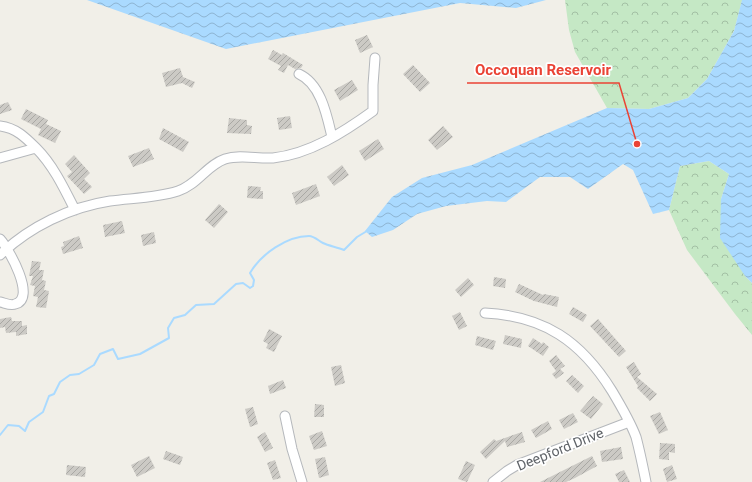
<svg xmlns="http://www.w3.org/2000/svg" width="752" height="482" font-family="Roboto,sans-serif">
<defs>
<pattern id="forest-crowns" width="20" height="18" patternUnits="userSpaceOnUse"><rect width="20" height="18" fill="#c5e8c5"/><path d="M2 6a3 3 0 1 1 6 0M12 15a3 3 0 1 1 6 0" fill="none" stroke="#a3c0a4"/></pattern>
<pattern id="water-waves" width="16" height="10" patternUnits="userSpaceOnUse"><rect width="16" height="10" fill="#aadaff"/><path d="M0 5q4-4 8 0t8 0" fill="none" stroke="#8eb4d2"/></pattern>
<pattern id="building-hatch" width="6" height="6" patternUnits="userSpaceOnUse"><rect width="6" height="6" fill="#cccac5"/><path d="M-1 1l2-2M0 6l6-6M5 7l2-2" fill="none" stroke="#a9a8a4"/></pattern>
</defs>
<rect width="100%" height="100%" fill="#f1efe8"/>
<path fill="url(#forest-crowns)" d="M 565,0 L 742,0 L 742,1 L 734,31 L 707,79 L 688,98 L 649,109 L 607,108 L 575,52 L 569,30 Z
M 709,161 L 729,174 L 721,199 L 745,276 L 752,283 L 752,335 L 735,314 L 687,250 L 669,210 L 680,166 Z"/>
<path fill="url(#water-waves)" d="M 87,0 L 546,0 L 516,8 L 460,3 L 226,49 Z
M 742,0 L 752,0 L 752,283 L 745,276 L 720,238 L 721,199 L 729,174 L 709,161 L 680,166 L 669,210 L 653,214 L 633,170 L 623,164 L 588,189 L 570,177 L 540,177 L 506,202 L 487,201 L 446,206 L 417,214 L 393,230 L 372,237 L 365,231 L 392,197 L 422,178 L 472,165 L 607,108 L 649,109 L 688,98 L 707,79 L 734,31 Z"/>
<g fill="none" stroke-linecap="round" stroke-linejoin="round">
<path stroke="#aadaff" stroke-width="2" d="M 0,435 L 8,425 L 19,426 L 25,431 L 29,422 L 43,412 L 49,396 L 54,394 L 60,382 L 70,375 L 79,374 L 94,365 L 100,354 L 113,349 L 118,359 L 140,354 L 169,338 L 168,328 L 174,318 L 185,315 L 196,305 L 214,304 L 236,284 L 243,283 L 250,288 L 253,286 L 254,280 L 250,273 C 261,254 287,236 309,236 C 314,236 319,241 323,243 C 329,246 337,247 344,250 L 357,237 L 367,231"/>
</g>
<path fill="url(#building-hatch)" d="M 367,35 L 373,47 L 360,53 L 355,40 Z
M 273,50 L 282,55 L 283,53 L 303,65 L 301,68 L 295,69 L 288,65 L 284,73 L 278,70 L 281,66 L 268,59 Z
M 413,65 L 430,83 L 420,92 L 403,74 Z
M 180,68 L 183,77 L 195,82 L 192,88 L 182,83 L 166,87 L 162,73 Z
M 352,80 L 358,90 L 340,101 L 334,90 Z
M 8,102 L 12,110 L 0,114 L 0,105 Z
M 26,109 L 48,120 L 46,124 L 61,131 L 55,143 L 38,135 L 41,129 L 21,119 Z
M 290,116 L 292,128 L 279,130 L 277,118 Z
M 229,118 L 247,120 L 247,125 L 252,126 L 251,134 L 227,133 Z
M 443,126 L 453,137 L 437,150 L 428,140 Z
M 163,128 L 189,142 L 183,152 L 159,139 Z
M 378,139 L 384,149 L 365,161 L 359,151 Z
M 149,148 L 154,159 L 133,167 L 128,156 Z
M 74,155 L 90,173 L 84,179 L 92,187 L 84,194 L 67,176 L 72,172 L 65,164 Z
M 342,165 L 349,175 L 334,186 L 327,177 Z
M 316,184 L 320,196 L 296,205 L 292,193 Z
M 248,186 L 261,187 L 260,191 L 263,191 L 263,199 L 247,198 Z
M 219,204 L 228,212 L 214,228 L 205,220 Z
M 122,221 L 125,233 L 105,237 L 103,225 Z
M 154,232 L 156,243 L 143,246 L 141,235 Z
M 79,236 L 83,248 L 63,254 L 61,247 L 64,246 L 63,242 Z
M 32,261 L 41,262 L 39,270 L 44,270 L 42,280 L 46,281 L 44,290 L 49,291 L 46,308 L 36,307 L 38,297 L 33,296 L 35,286 L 30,285 L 33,276 L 29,276 Z
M 494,277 L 506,279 L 505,288 L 493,286 Z
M 468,278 L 474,285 L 461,297 L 455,290 Z
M 519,284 L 543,295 L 544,294 L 559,297 L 557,307 L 534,301 L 515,292 Z
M 573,307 L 587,315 L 583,322 L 569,314 Z
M 460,312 L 467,326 L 459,330 L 452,316 Z
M 11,317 L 12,321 L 22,321 L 22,326 L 27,325 L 27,334 L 16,336 L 16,332 L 6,333 L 5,327 L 0,328 L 0,319 Z
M 598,319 L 626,351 L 619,357 L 590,326 Z
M 269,329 L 282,336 L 274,352 L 266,348 L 268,344 L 263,341 Z
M 505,335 L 522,339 L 521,348 L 503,344 Z
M 477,336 L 496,341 L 493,350 L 475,345 Z
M 533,338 L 542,344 L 543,342 L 549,347 L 543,356 L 528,346 Z
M 556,355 L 565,366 L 560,369 L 564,373 L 556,379 L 552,374 L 556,371 L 549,361 Z
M 634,362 L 641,374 L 637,377 L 657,394 L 650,401 L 637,388 L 638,386 L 626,367 Z
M 341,365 L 345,383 L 335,386 L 331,367 Z
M 572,375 L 584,386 L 578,393 L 566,381 Z
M 283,380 L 286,388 L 270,394 L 268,386 Z
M 593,396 L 603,404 L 591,419 L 580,411 Z
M 315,404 L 324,405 L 324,417 L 314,417 Z
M 253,407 L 258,424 L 250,427 L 245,409 Z
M 660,412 L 668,430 L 659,434 L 650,416 Z
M 573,413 L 578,422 L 564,429 L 559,420 Z
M 548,421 L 552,429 L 536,438 L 531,430 Z
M 322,431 L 327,446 L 314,450 L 309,436 Z
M 265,432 L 273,448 L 265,452 L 257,437 Z
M 522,432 L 525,442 L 507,447 L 505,441 L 486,459 L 480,452 L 494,439 L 496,441 Z
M 660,443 L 675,444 L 675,453 L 669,452 L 669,460 L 659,459 Z
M 621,447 L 623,459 L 602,462 L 600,451 Z
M 166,451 L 183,457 L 180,465 L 163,459 Z
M 149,456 L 155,468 L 137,477 L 131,465 Z
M 592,456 L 597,466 L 575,478 L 566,482 L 540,482 Z
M 325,457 L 329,475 L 319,478 L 315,459 Z
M 275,460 L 281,478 L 273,480 L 267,463 Z
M 466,461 L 475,465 L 467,482 L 458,479 Z
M 67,465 L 86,467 L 85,477 L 66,475 Z
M 672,465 L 677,479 L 667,482 L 663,469 Z
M 624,470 L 630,482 L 619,482 L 615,474 Z"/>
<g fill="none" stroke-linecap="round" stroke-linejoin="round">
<g stroke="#b5b8bc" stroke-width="11">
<path id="minor" d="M 299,74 C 321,84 327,116 332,137
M 0,126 C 16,128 25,137 36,148 L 0,158
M 36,148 C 53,165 64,188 75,210
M 0,239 C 9,249 37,299 15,304 C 11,306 5,303 0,302
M 0,255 C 29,227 70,207 110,201 C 133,198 156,198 178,191 C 197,185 207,165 225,159 C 240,154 257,159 273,158 C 310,154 344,132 373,111 L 373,85 L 375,58
M 485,313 C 544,316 581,341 612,391 C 621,406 630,421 636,437 C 640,452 643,467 646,482
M 285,416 L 292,449 L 302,482
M 493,482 L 507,471 L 517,465 L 629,422"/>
</g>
<use href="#minor" stroke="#fff" stroke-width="9"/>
</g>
<g text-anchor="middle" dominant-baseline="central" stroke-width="3.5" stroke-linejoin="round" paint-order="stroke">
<g font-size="14" fill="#5f6368" stroke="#fff">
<text transform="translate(560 449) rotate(-22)">Deepford Drive</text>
</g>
</g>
<path fill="none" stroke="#ea4335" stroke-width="1.5" d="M637 144L619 83H467"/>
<circle fill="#ea4335" stroke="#fff" stroke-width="1.5" cx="637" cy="144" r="4"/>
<g font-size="15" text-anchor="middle" font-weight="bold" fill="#ea4335" stroke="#fff" stroke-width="3.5" stroke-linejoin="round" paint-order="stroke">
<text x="543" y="75">Occoquan Reservoir</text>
</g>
</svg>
